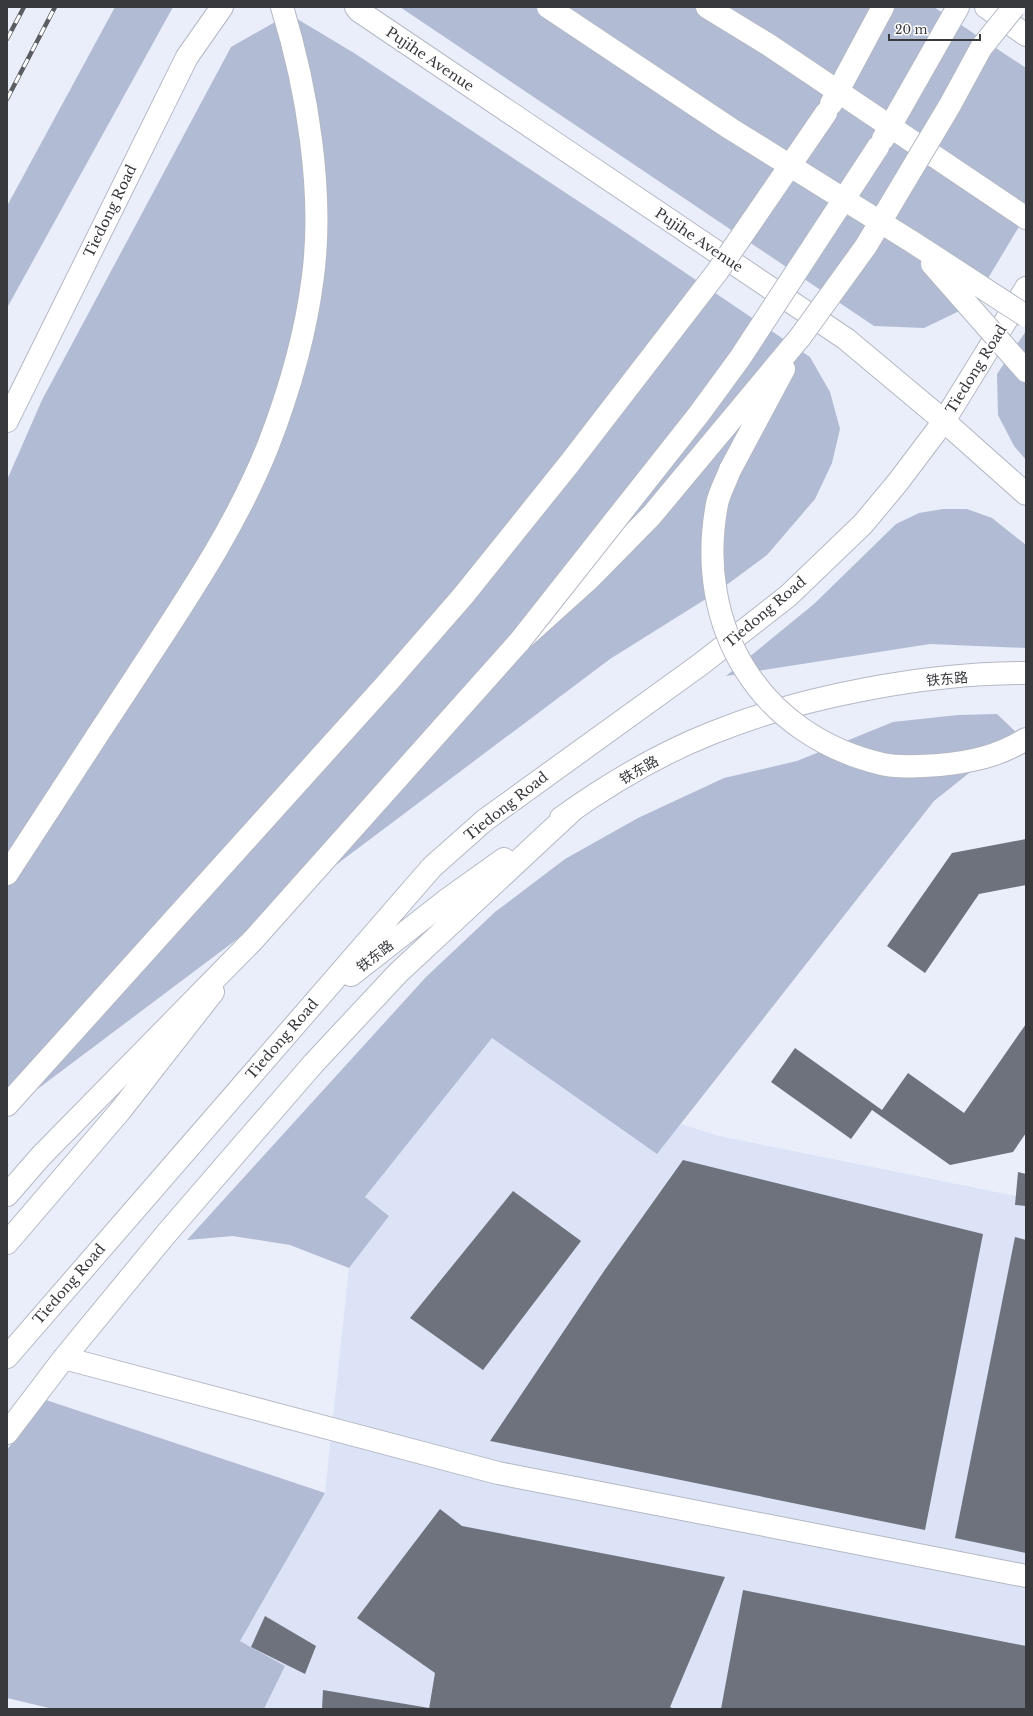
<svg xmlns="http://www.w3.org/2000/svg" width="1033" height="1716" font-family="'Libre Baskerville','Noto Sans SC',serif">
<rect width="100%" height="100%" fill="#e9eefa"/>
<path fill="#dce3f7" d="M 492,1038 L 657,1153 L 681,1124 L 719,1136 L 1026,1198 L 1026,1709 L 264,1709 L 285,1666 L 240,1641 L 325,1493 L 349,1268 L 389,1216 L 365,1197 Z"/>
<path fill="#b1bbd4" d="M 115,7 L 173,7 L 7,308 L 7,206 Z
M 400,7 L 934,7 L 1026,68 L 1026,215 L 972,305 L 924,328 L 874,326 Z
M 289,14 L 354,53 L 622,230 L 810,357 L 830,392 L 840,429 L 832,463 L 815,499 L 767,555 L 717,592 L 610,659 L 7,1112 L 7,480 L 42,400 L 231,47 Z
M 1026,331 L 1026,460 L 1014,446 L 998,415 L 997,374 Z
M 943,509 L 967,509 L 992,518 L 1026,545 L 1026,648 L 930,644 L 726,676 L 814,604 L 896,524 L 919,513 Z
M 997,714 L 1018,734 L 934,801 L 657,1154 L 492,1038 L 365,1197 L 389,1216 L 349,1268 L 290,1245 L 233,1236 L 187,1240 L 426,977 L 495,912 L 565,859 L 638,818 L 724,778 L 797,761 L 893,722 L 958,715 Z
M 43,1399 L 325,1493 L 240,1641 L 285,1666 L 264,1709 L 53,1709 L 7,1698 L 7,1450 Z"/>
<path fill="#6e727d" d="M 1026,839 L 1026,885 L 979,894 L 925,973 L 887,946 L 952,853 Z
M 1026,1024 L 1026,1133 L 1013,1152 L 950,1165 L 872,1110 L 851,1139 L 771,1082 L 795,1048 L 882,1110 L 908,1073 L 964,1113 Z
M 683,1160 L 983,1234 L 925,1530 L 490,1441 L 604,1271 Z
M 1018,1172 L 1026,1174 L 1026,1206 L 1015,1205 Z
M 513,1191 L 581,1241 L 483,1370 L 410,1318 Z
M 1015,1237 L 1026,1240 L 1026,1553 L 955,1538 Z
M 440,1509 L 462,1526 L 725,1577 L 670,1707 L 674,1709 L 429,1709 L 435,1673 L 357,1618 Z
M 743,1590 L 1026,1646 L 1026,1709 L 721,1709 Z
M 265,1616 L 316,1646 L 305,1674 L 251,1647 Z
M 323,1690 L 429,1708 L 429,1709 L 322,1709 Z"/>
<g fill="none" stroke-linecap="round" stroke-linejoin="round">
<g stroke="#b3b8c4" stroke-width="24">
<path id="minor" d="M 356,7 L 359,11 L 846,339 L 944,421 L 1026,494
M 986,7 L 1026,35
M 7,421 L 187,57 L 222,7
M 561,818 C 607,785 659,754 712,733 C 803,696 927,673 1026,673
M 351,975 L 448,899 L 504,859
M 7,1357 L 432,867 L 485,820 L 701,664 L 788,596 L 863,524 L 898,482 L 944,421 L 1026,288
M 64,1358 L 498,1473 L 1026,1576
M 7,1433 L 64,1358 L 166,1234 L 313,1064 L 398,973 L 573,810"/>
</g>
<g stroke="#b3b8c4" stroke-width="24">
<path id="major" d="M 7,1243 L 120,1111 L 213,992"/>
</g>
<g stroke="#b3b8c4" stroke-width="24">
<path id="highway" d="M 707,7 L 769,45 L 1026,218
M 831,104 L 883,7
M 883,139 L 958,7
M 730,470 L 784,369
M 939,765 C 971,762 999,756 1026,739
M 7,874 C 50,808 92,743 135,678 C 183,604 235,529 268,446 C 289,392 306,333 313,276 C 324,191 307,88 282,7
M 7,1105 L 389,681 L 463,596 L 569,464
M 7,1195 L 41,1156 L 254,939 L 519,642 L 590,578 L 651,516 L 801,336"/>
</g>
<use href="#minor" stroke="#fff" stroke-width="22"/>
<use href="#major" stroke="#fff" stroke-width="22"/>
<use href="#highway" stroke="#fff" stroke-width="22"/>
<g stroke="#595c61" stroke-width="4.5">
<path id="rail" d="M 7,39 L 24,7
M 7,99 L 55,7"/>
</g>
<use href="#rail" stroke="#fff" stroke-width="3" stroke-dasharray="9" stroke-linecap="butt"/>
<g stroke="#b3b8c4" stroke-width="24" stroke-linecap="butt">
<path id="highway-bridge" d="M 548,7 L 731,129 L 914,243 L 1026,316
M 932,264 L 1026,371
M 801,336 L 866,246 L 950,105 L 981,48 L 1014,7
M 569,464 L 717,272 L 826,113
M 730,470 C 726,481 719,493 717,504 C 694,626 759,735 882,764 C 900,768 920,766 939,765
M 519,642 L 699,414 L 740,358 L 878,147"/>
</g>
<use href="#highway-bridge" stroke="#fff" stroke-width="22"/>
</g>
<g text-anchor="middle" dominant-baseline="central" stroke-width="4" stroke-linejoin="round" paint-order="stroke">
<g font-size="14" fill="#37393d" stroke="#fff">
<text transform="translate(430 59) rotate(34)">Pujihe Avenue</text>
<text transform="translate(110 211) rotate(-64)">Tiedong Road</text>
<text transform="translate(699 240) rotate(34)">Pujihe Avenue</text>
<text transform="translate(976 369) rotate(-58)">Tiedong Road</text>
<text transform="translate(765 612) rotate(-40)">Tiedong Road</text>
<text transform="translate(947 679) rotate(-5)">铁东路</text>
<text transform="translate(639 770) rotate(-30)">铁东路</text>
<text transform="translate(506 806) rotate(-38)">Tiedong Road</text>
<text transform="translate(375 956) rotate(-38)">铁东路</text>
<text transform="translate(282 1039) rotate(-49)">Tiedong Road</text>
<text transform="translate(69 1284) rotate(-49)">Tiedong Road</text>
</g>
</g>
<rect width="1033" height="1716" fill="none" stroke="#37393d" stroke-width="16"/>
<path d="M889 34v6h91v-6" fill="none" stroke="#37393d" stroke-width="2"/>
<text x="895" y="34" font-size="12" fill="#37393d" stroke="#ffffff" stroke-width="3" paint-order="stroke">20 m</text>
</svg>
